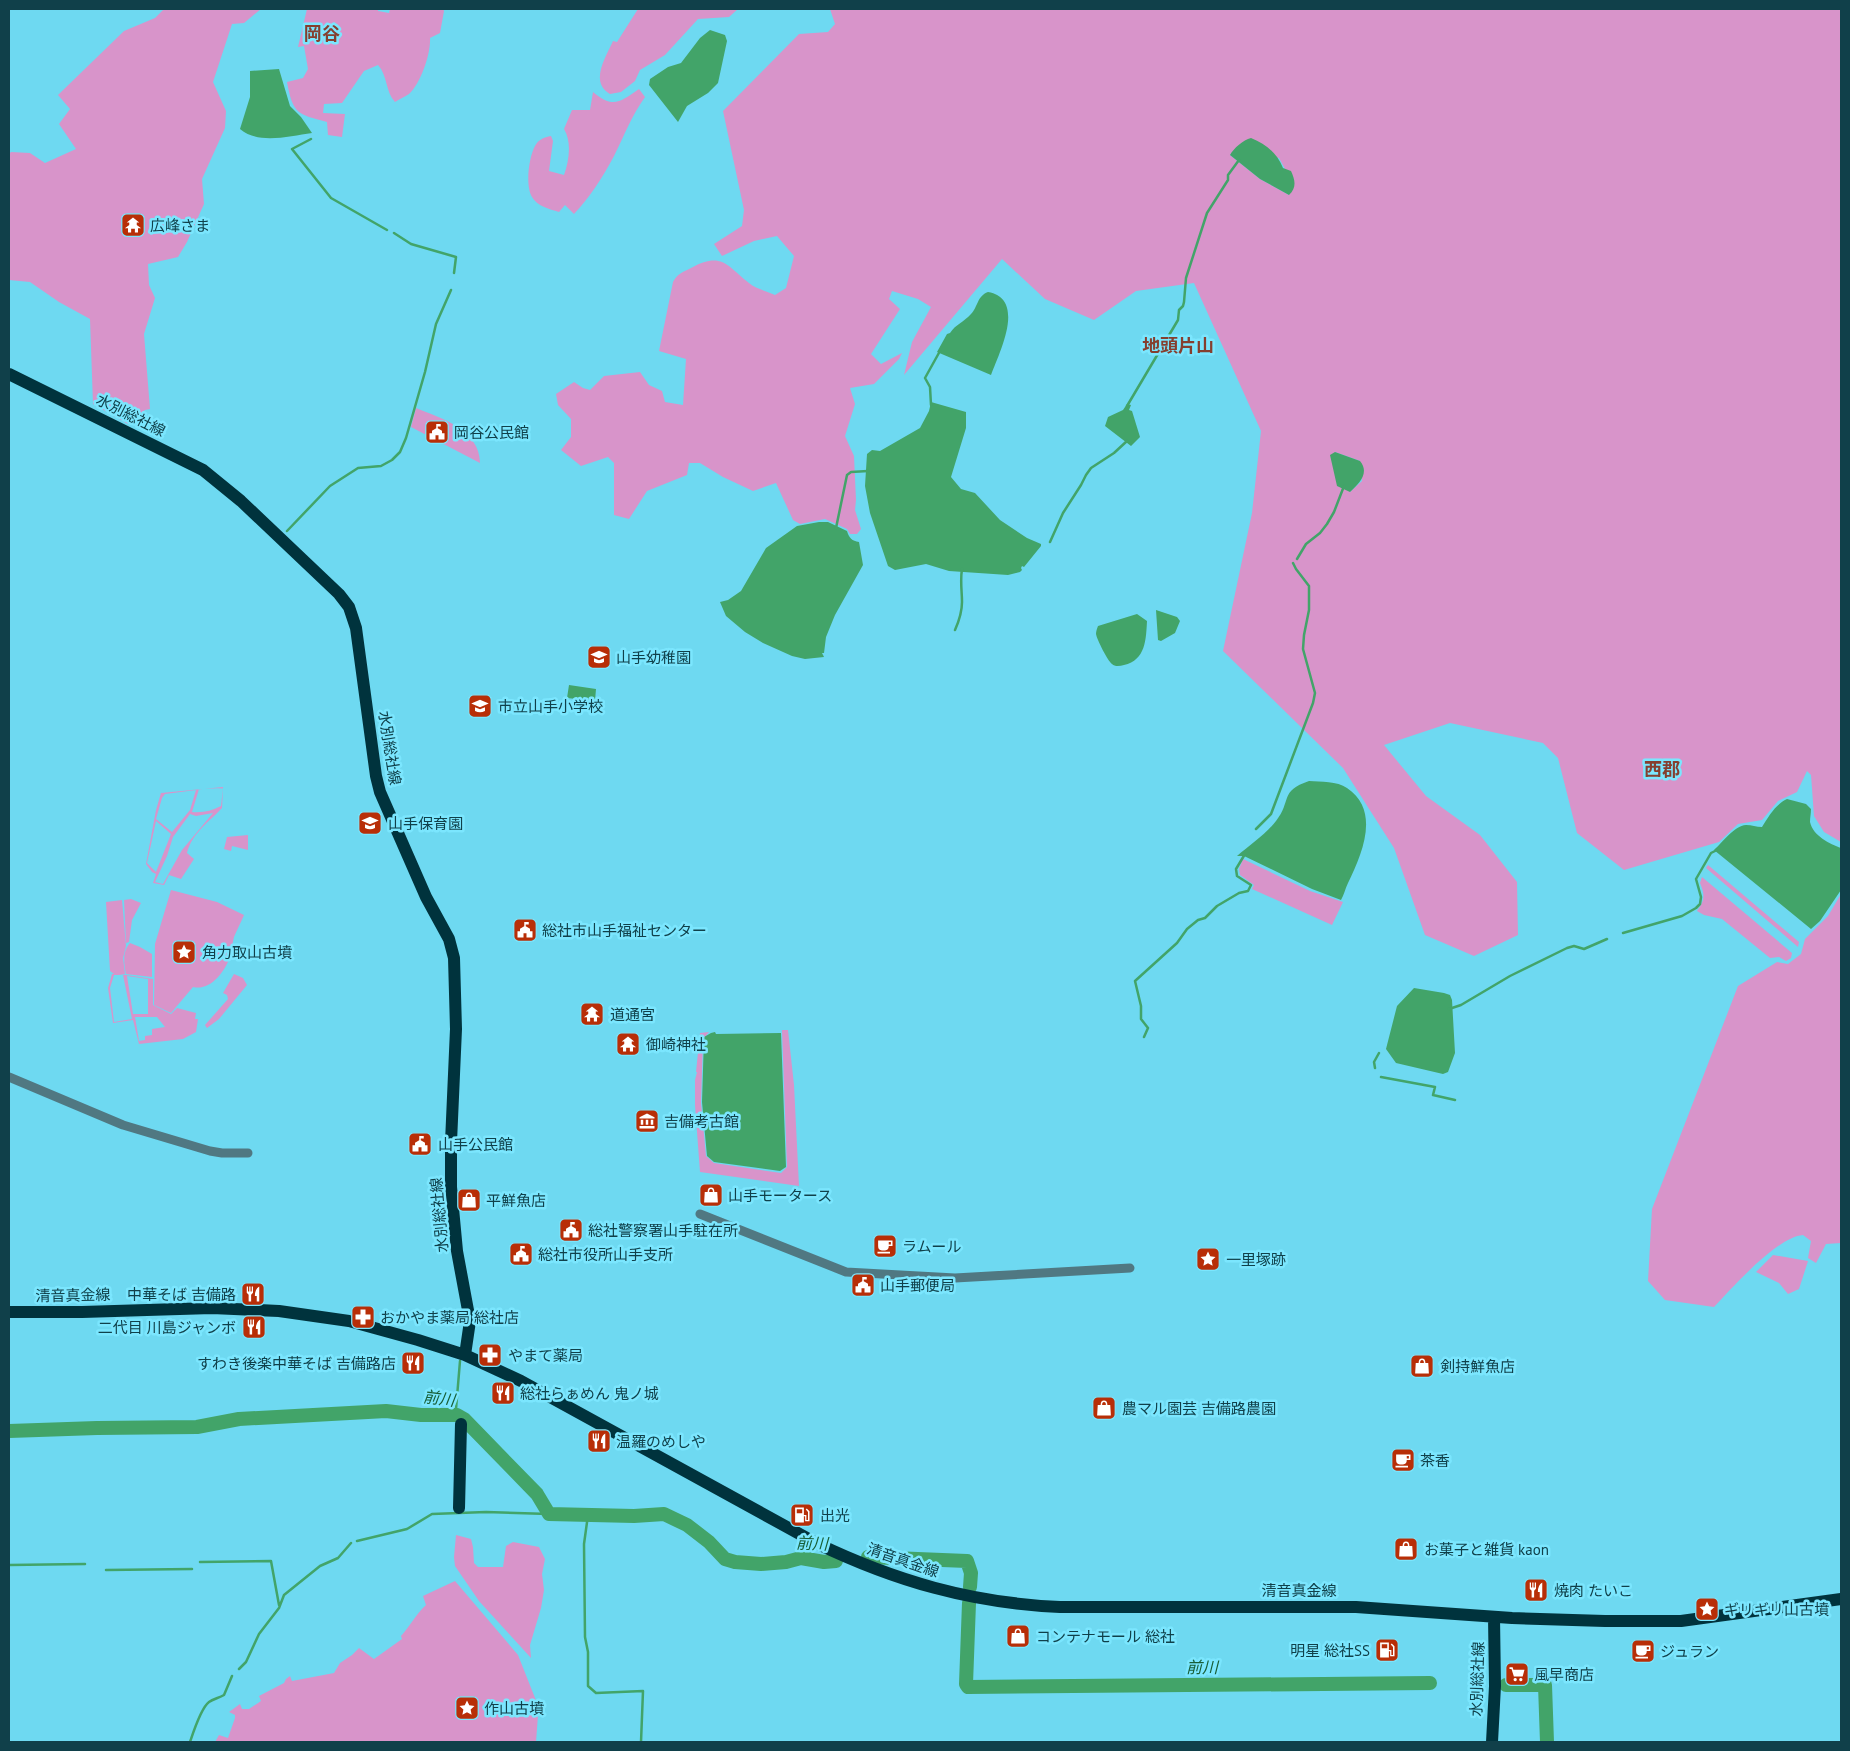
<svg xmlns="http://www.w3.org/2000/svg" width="1850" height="1751" font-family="'PT Sans','Noto Sans JP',sans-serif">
<rect width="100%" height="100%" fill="#6ed9f1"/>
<path fill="#d894ca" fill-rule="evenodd" d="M 164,9 L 261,9 L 244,23 L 232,24 L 213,82 L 226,111 L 225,128 L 202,179 L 204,204 L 187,242 L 178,257 L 148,264 L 149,285 L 155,298 L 144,334 L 150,409 L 145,410 L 128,424 L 93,404 L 90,319 L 59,302 L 30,282 L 9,280 L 9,154 L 11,152 L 30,153 L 45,163 L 76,149 L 59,124 L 70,109 L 58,95 L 124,31 L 155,18 Z
M 307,9 L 378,9 L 378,11 L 389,13 L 390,9 L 443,9 L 444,11 L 440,33 L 430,38 C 431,53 421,83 409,94 C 405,97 399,99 395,102 C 385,91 388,76 378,65 L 364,71 L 342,103 L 324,104 L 323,113 L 345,114 L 342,137 L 328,135 L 327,122 C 297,114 293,114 287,82 L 303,78 L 308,69 L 304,46 L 298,47 Z
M 638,9 L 738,9 L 729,17 L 698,19 L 665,55 L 640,70 L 635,81 L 621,92 L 610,94 C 589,82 606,57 613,41 L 617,42 Z
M 830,9 L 1841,9 L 1841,842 L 1824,832 L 1814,816 L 1811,775 L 1807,771 L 1797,792 L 1778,801 L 1762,820 L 1738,824 L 1719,842 L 1624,870 L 1577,833 L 1558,758 L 1543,743 L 1450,723 L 1384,745 L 1426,796 L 1480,835 L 1517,882 L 1518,935 L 1474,956 L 1425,935 L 1394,848 L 1343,768 L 1223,651 L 1252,513 L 1261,431 L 1194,283 L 1136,291 L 1094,320 L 1045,299 L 1002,259 L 904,375 L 912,342 L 931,307 L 918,299 L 892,291 L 889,299 L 900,309 L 871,354 L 881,364 L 902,353 L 899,359 L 874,384 L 850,388 L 855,404 L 845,436 L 854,456 L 856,500 L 855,510 L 861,529 L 857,534 L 850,534 L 847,529 L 825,519 L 800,524 L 793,520 L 776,483 L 753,491 L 723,477 L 700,463 L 689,463 L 687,475 L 647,491 L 629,519 L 614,515 L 614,463 L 608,457 L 581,466 L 561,450 L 571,437 L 571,419 L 558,405 L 556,394 L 574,382 L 583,388 L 590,390 L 604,376 L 640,372 L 649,385 L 662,391 L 665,402 L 683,405 L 686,359 L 659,351 L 673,282 C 677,274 683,272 691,268 C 722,251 727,266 749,283 C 756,289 767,291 775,295 L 786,288 L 794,256 L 777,236 L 754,241 L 722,256 L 714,244 L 742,226 L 744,210 L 723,111 L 799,34 L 828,32 L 835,24 ZM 1235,150 L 1279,158 L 1285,169 L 1289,195 L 1260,179 L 1230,155 ZM 1335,452 L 1360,461 L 1362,481 L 1350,492 Z
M 639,89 L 645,97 C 632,115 624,136 614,156 C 603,177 590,197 574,214 L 565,205 L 559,212 C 549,209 537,206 532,197 C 525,185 529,157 535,146 C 538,140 544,137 551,136 L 553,141 L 549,171 L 564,175 C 569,161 572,142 564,129 L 572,110 L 590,110 L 593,92 C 613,109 620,102 639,89 Z
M 416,408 C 441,418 480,430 480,463 L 411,427 Z
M 223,787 L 222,808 C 209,822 192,833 187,853 L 194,859 L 181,879 L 169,875 L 164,885 L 153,883 L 156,874 L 152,872 L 146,864 L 156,810 L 161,793 ZM 223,788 L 221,806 C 211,811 203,813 192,812 L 199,789 ZM 196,790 L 190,810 L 172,832 L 156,819 L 162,798 L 165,794 ZM 213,813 L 182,850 L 163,884 L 155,882 L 167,856 L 173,837 L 190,814 L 196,816 ZM 156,821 L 171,834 L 156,872 L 147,863 Z
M 248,835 L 248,850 L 232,846 L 231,851 L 224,849 L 227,837 Z
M 1243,859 L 1310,891 L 1343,902 L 1332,925 L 1252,889 L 1254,885 L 1240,875 L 1239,869 Z
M 1708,865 L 1799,942 L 1798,947 L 1706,868 Z
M 1702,877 L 1792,953 L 1791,958 L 1786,961 L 1779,957 L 1770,958 L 1722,919 L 1704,915 L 1697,911 C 1705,900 1705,895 1700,883 Z
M 171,890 L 217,902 L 244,915 C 241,922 237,930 234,937 C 232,944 232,951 230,957 C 224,973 210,991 193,987 L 171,1013 L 154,1005 L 155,944 Z
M 1841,894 L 1841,1243 L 1826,1244 L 1816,1263 L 1808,1258 L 1811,1241 L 1803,1235 C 1777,1237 1733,1287 1714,1307 L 1665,1300 L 1648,1281 L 1652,1209 L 1738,986 L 1777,962 L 1788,964 L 1801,954 L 1805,939 L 1828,916 Z
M 131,899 L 141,903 L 132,920 L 129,942 L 126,943 L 124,900 Z
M 122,900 L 126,946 L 123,958 L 125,974 L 119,974 L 153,979 L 153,1005 L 171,1014 L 177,1008 L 196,1013 L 195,1019 L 198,1019 L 196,1032 L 183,1039 L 139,1044 L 133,1020 L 113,1023 L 108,988 L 112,974 L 114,974 L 110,971 L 106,902 ZM 114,975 L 123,975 L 132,1019 L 114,1022 L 110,988 ZM 127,976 L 148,979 L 148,1014 L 133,1014 ZM 135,1017 L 157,1017 L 165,1027 L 152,1029 L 152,1035 L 145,1036 L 145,1040 L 139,1041 Z
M 130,943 L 140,947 L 152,954 L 152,977 L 126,974 C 124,963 122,952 130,943 Z
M 234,974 L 243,978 L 247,985 L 219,1019 L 207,1028 L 205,1025 L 228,999 L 227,995 L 223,993 Z
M 782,1030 L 788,1030 L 794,1085 L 799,1186 L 700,1172 L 695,1105 L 695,1080 L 697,1072 L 696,1072 L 700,1033 L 709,1032 L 703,1039 L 701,1103 L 706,1156 L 714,1163 L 781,1173 L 787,1167 Z
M 1773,1255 L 1808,1261 L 1799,1289 L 1788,1294 L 1779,1283 L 1756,1272 Z
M 456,1535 L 471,1539 L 473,1547 L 474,1563 L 478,1567 L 503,1567 L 506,1546 L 513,1542 L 539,1547 L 545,1559 L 542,1574 L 544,1590 L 541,1608 L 530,1645 L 531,1658 L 479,1601 L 455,1566 L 454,1557 Z
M 455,1581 L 518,1655 L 537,1703 L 538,1715 L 536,1742 L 215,1742 L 219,1735 L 228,1738 L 235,1718 L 235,1715 L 229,1712 L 240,1704 L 242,1709 L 249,1709 L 261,1701 L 259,1696 L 284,1683 L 286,1679 L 290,1676 L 292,1681 L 334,1673 L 340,1663 L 352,1655 L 359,1648 L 374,1659 L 402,1639 L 401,1636 C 410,1626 416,1614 426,1605 L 423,1596 Z"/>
<path fill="#42a469" d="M 710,30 L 725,35 L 727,41 L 718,83 L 708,93 L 687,106 L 678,122 L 649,85 L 650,79 L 668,67 L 681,63 L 700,38 Z
M 279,69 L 290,106 L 301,117 L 312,133 C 289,136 259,145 240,129 L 250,97 L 250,71 Z
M 1251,138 C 1266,144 1277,153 1283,168 L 1291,171 C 1295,180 1297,187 1289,195 L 1260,179 L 1230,155 C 1234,148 1243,140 1251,138 Z
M 988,292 C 1027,299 999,353 991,375 L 937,352 L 947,334 L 950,333 C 956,324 964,322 971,314 C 978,307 977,296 988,292 Z
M 931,402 L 966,412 L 966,428 L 951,477 L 961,489 L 975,493 L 1000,520 L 1027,538 L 1041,544 L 1041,546 L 1024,567 L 1022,566 L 1021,568 L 1022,570 L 1020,572 L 1008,575 L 949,571 L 926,564 L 895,570 L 888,566 L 870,513 L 865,486 L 867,454 L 872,450 L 880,451 L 920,428 L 929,411 Z
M 1127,404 L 1131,405 L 1129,410 L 1132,411 L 1140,437 L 1131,446 L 1105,426 L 1108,417 L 1123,410 Z
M 1335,452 L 1360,461 C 1370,473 1359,484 1350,492 L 1337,486 L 1330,455 Z
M 819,522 L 828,522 L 847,531 C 849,538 852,541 859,542 L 863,565 L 835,615 L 826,637 L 824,653 L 822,653 L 824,657 L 805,659 L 792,656 L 763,643 L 745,632 L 726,616 L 720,602 L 728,600 L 741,591 L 766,548 L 797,526 Z
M 1156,610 L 1177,617 L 1180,621 L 1175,633 L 1161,641 L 1158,640 Z
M 1137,614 L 1147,621 C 1146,639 1146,660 1124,665 C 1120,666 1115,667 1112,664 C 1108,661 1097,640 1096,634 C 1096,631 1097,629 1098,626 Z
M 569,685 L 596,689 L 595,701 L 567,698 Z
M 1309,781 C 1321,782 1337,781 1347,788 C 1381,811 1362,854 1348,883 C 1345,889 1344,895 1341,900 L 1312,889 L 1244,856 L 1237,856 C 1250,845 1266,834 1276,821 C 1292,801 1279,791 1309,781 Z
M 1787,799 L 1806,804 L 1811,809 C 1811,813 1810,818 1810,822 C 1813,836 1830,844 1841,848 L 1841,890 L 1820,921 L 1811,929 L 1714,850 C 1722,843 1734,826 1746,825 C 1752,825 1756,827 1762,827 C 1769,816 1775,805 1787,799 Z
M 1414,988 L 1444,993 L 1450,995 L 1452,1000 L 1455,1053 L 1448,1072 L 1443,1074 L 1396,1063 L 1386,1049 L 1397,1006 Z
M 715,1032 L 716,1034 L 781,1033 L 786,1167 L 780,1171 L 714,1162 L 707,1156 L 702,1102 L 704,1037 L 711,1033 Z"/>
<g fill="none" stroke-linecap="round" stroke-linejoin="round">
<path stroke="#42a469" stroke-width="2.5" d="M 311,139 L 292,149 L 331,198 L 387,230
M 394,233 L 411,244 L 456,257 L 454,273
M 931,405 L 930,387 L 925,378 L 940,351
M 1127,406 L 1178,320 L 1179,310 L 1183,306 L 1184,302 L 1186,278 L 1207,213 L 1228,180 L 1228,175 L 1239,160
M 836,528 L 847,475 L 851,472 L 868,471
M 287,531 L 330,486 L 358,468 L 381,466 L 392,460 L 400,452 L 406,438 L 425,372 L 436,324 L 451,290
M 1050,542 L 1063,513 L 1081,485 L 1086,475 L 1091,468 L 1114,453 L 1127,441
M 1297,559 L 1306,544 L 1320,533 L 1327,524 L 1334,512 L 1344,486
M 955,630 C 959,621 962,612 962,602 C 962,591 960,581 962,569
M 1256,829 L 1271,814 L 1313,703 L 1315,693 L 1303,649 L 1304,635 L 1309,610 L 1309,586 L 1296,569 L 1293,563
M 1623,933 L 1682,916 L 1696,908 L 1700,904 L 1701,897 L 1696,879 L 1711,853 L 1717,850
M 1449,1009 L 1461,1005 L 1510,976 L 1567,948 L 1574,946 L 1584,949 L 1607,939
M 1144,1037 L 1148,1028 L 1141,1019 L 1141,1006 L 1135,981 L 1177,943 L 1187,929 L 1198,920 L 1205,918 L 1217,906 L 1239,893 L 1248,891 L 1251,885 L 1237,876 L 1236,869 L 1245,854
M 1375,1068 L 1374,1062 L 1379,1053
M 1381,1077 L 1435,1087 L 1433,1095 L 1455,1100
M 454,1415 L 456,1409 L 460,1361
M 588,1515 L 584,1544 L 585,1637 L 588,1652 L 588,1686 L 596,1693 L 643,1691 L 641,1742
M 357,1541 L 407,1529 L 432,1514 L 486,1512 L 549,1514
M 200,1562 L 271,1561 L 279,1605
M 9,1565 L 85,1564
M 106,1570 L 192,1569
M 239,1669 L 246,1662 L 259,1634 L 279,1608 L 284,1595 L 320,1566 L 338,1558 L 351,1543
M 190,1742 C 193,1733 201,1708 209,1702 C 213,1699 219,1698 224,1695 L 232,1676"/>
<path stroke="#42a469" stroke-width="14" d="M 9,1431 L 97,1428 L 197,1427 L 239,1419 L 386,1411 L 421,1415 L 457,1415 L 464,1419 L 537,1494 L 549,1514 L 634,1516 L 664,1514 L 687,1525 L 709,1542 L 725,1559 L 735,1562 L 761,1564 L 786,1562 L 801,1558 L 824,1562 L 836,1561
M 868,1557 L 967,1561 L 971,1573 L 970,1587
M 969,1603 L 966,1684 L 968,1687 L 1430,1683
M 1506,1685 L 1545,1685 L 1547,1742"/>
<path stroke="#507882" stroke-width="9" d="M 9,1077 L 123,1125 L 210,1151 L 222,1153 L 248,1153
M 700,1214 L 846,1272 L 955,1278 L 1130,1268"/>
<path stroke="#00333d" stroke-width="12" d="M 9,374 L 203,470 L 241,501 L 339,594 L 349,607 L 356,628 L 376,776 L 380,792 L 426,897 L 449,939 L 454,958 L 456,1029 L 451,1142 L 451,1187 L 457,1251 L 470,1321 L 465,1355
M 9,1312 L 82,1312 L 212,1308 L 279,1311 L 349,1321 L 418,1340 L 465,1355 L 521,1381 L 816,1543 C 895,1581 971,1603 1060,1607 L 1356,1607 L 1512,1618 L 1605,1621 L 1681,1621 L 1841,1599
M 459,1508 L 461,1424
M 1492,1742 L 1495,1686 L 1494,1617"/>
</g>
<defs>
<g id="temple-square" transform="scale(1.25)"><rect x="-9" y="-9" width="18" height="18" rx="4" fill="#b82e07" stroke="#7be6fe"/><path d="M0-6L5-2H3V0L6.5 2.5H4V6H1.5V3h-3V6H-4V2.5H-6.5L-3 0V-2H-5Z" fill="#fff"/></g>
<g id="civic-square" transform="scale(1.25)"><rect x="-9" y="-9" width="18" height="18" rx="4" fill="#b82e07" stroke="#7be6fe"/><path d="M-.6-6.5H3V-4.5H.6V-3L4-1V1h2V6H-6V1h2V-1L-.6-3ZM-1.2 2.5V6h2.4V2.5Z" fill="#fff"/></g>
<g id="school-square" transform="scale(1.25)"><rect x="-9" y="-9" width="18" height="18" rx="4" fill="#b82e07" stroke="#7be6fe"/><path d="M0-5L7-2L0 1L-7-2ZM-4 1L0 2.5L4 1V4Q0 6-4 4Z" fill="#fff"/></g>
<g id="sight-square" transform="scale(1.25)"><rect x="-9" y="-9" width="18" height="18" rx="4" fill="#b82e07" stroke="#7be6fe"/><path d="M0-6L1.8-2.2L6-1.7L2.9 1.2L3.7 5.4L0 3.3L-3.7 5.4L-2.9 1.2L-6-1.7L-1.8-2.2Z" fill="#fff"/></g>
<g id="museum-square" transform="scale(1.25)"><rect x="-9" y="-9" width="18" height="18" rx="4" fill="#b82e07" stroke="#7be6fe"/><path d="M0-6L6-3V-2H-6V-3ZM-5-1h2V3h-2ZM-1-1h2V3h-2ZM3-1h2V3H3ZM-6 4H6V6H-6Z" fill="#fff"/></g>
<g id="shop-square" transform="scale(1.25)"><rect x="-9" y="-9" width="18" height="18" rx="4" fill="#b82e07" stroke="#7be6fe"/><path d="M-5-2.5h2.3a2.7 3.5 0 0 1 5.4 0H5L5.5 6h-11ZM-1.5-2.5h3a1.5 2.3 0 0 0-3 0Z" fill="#fff"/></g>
<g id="cafe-square" transform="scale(1.25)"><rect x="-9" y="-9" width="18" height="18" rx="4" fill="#b82e07" stroke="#7be6fe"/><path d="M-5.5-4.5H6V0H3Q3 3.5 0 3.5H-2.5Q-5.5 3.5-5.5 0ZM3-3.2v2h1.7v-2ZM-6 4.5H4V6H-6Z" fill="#fff"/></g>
<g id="restaurant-square" transform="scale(1.25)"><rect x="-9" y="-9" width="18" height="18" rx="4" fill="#b82e07" stroke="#7be6fe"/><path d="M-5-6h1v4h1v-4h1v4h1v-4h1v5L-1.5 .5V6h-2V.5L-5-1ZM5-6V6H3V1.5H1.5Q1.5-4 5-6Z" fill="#fff"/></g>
<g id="pharmacy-square" transform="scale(1.25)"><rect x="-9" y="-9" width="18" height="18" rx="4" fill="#b82e07" stroke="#7be6fe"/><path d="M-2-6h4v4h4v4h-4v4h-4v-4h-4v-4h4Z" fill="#fff"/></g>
<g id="fuel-square" transform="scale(1.25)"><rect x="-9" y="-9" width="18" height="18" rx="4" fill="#b82e07" stroke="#7be6fe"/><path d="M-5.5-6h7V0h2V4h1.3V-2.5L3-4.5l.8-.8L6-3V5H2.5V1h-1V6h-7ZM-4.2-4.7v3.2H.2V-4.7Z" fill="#fff"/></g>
<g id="supermarket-square" transform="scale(1.25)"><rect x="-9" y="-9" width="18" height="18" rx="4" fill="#b82e07" stroke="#7be6fe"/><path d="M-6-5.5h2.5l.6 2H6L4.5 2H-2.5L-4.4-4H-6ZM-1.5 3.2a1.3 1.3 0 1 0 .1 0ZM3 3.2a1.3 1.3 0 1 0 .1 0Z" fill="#fff"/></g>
</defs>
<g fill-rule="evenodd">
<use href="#temple-square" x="133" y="225"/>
<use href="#civic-square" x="437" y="432"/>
<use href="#school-square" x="599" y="657"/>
<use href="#school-square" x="480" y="706"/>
<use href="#school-square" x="370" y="823"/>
<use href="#civic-square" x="525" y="930"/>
<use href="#sight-square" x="184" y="952"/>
<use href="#temple-square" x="592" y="1014"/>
<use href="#temple-square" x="628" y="1044"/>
<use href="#museum-square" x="647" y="1121"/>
<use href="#civic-square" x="420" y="1144"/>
<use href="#shop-square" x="711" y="1195"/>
<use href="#shop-square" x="469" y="1200"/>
<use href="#civic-square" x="571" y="1230"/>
<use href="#cafe-square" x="885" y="1246"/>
<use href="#civic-square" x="521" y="1254"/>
<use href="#sight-square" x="1208" y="1259"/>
<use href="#civic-square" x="863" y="1285"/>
<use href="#restaurant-square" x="253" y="1294"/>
<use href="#pharmacy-square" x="363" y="1317"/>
<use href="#restaurant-square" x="254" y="1327"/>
<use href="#pharmacy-square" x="490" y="1355"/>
<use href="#restaurant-square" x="413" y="1363"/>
<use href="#shop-square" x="1422" y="1366"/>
<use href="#restaurant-square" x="503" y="1393"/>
<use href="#shop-square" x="1104" y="1408"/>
<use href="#restaurant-square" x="599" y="1441"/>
<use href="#cafe-square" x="1403" y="1460"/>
<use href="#fuel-square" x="802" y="1515"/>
<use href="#shop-square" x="1406" y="1549"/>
<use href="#restaurant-square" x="1536" y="1590"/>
<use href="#sight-square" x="1707" y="1609"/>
<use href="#shop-square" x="1018" y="1636"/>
<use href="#fuel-square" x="1387" y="1650"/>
<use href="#cafe-square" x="1643" y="1651"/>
<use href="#supermarket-square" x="1517" y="1674"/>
<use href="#sight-square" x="467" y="1708"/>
</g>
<g text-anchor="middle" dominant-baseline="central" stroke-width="5" stroke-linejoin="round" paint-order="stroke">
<g font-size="15" fill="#10404a" stroke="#7be6fe" text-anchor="start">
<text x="150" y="225">広峰さま</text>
<text x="454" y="432">岡谷公民館</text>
<text x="616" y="657">山手幼稚園</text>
<text x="498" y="706">市立山手小学校</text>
<text x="388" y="823">山手保育園</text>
<text x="542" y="930">総社市山手福祉センター</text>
<text x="202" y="952">角力取山古墳</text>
<text x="610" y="1014">道通宮</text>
<text x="646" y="1044">御崎神社</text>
<text x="664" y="1121">吉備考古館</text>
<text x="438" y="1144">山手公民館</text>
<text x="728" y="1195">山手モータース</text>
<text x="486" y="1200">平鮮魚店</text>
<text x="588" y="1230">総社警察署山手駐在所</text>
<text x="902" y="1246">ラムール</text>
<text x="538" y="1254">総社市役所山手支所</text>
<text x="1226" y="1259">一里塚跡</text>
<text x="880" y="1285">山手郵便局</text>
<text x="236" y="1294" text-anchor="end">中華そば 吉備路</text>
<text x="380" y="1317">おかやま薬局 総社店</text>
<text x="236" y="1327" text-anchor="end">二代目 川島ジャンボ</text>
<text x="508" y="1355">やまて薬局</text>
<text x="396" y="1363" text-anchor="end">すわき後楽中華そば 吉備路店</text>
<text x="1440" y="1366">剣持鮮魚店</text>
<text x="520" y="1393">総社らぁめん 鬼ノ城</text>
<text x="1122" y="1408">農マル園芸 吉備路農園</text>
<text x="616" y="1441">温羅のめしや</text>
<text x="1420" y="1460">茶香</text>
<text x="820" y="1515">出光</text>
<text x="1424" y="1549">お菓子と雑貨 kaon</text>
<text x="1554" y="1590">焼肉 たいこ</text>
<text x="1724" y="1609">ギリギリ山古墳</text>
<text x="1036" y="1636">コンテナモール 総社</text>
<text x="1370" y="1650" text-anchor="end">明星 総社SS</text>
<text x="1660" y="1651">ジュラン</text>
<text x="1534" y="1674">風早商店</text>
<text x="484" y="1708">作山古墳</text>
</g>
<g font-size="15" fill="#10404a" stroke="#7be6fe">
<text transform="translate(131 415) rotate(27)">水別総社線</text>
<text transform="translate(390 748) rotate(81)">水別総社線</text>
<text transform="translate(439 1215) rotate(-95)">水別総社線</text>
<text transform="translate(73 1295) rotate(-1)">清音真金線</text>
<text transform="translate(903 1560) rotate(19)">清音真金線</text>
<text x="1299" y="1590">清音真金線</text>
<text transform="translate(1477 1679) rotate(-88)">水別総社線</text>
</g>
<g font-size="16" font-style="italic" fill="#185e37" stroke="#7be6fe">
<text transform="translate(439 1398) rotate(7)">前川</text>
<text transform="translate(812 1543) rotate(2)">前川</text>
<text x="1202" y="1667">前川</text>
</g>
<g font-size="18" font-weight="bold" fill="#853f2f" stroke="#7be6fe">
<text x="322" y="33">岡谷</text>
<text x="1178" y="345">地頭片山</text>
<text x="1662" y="769">西郡</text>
</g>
</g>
<rect width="1850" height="1751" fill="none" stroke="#10404a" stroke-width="20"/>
</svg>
